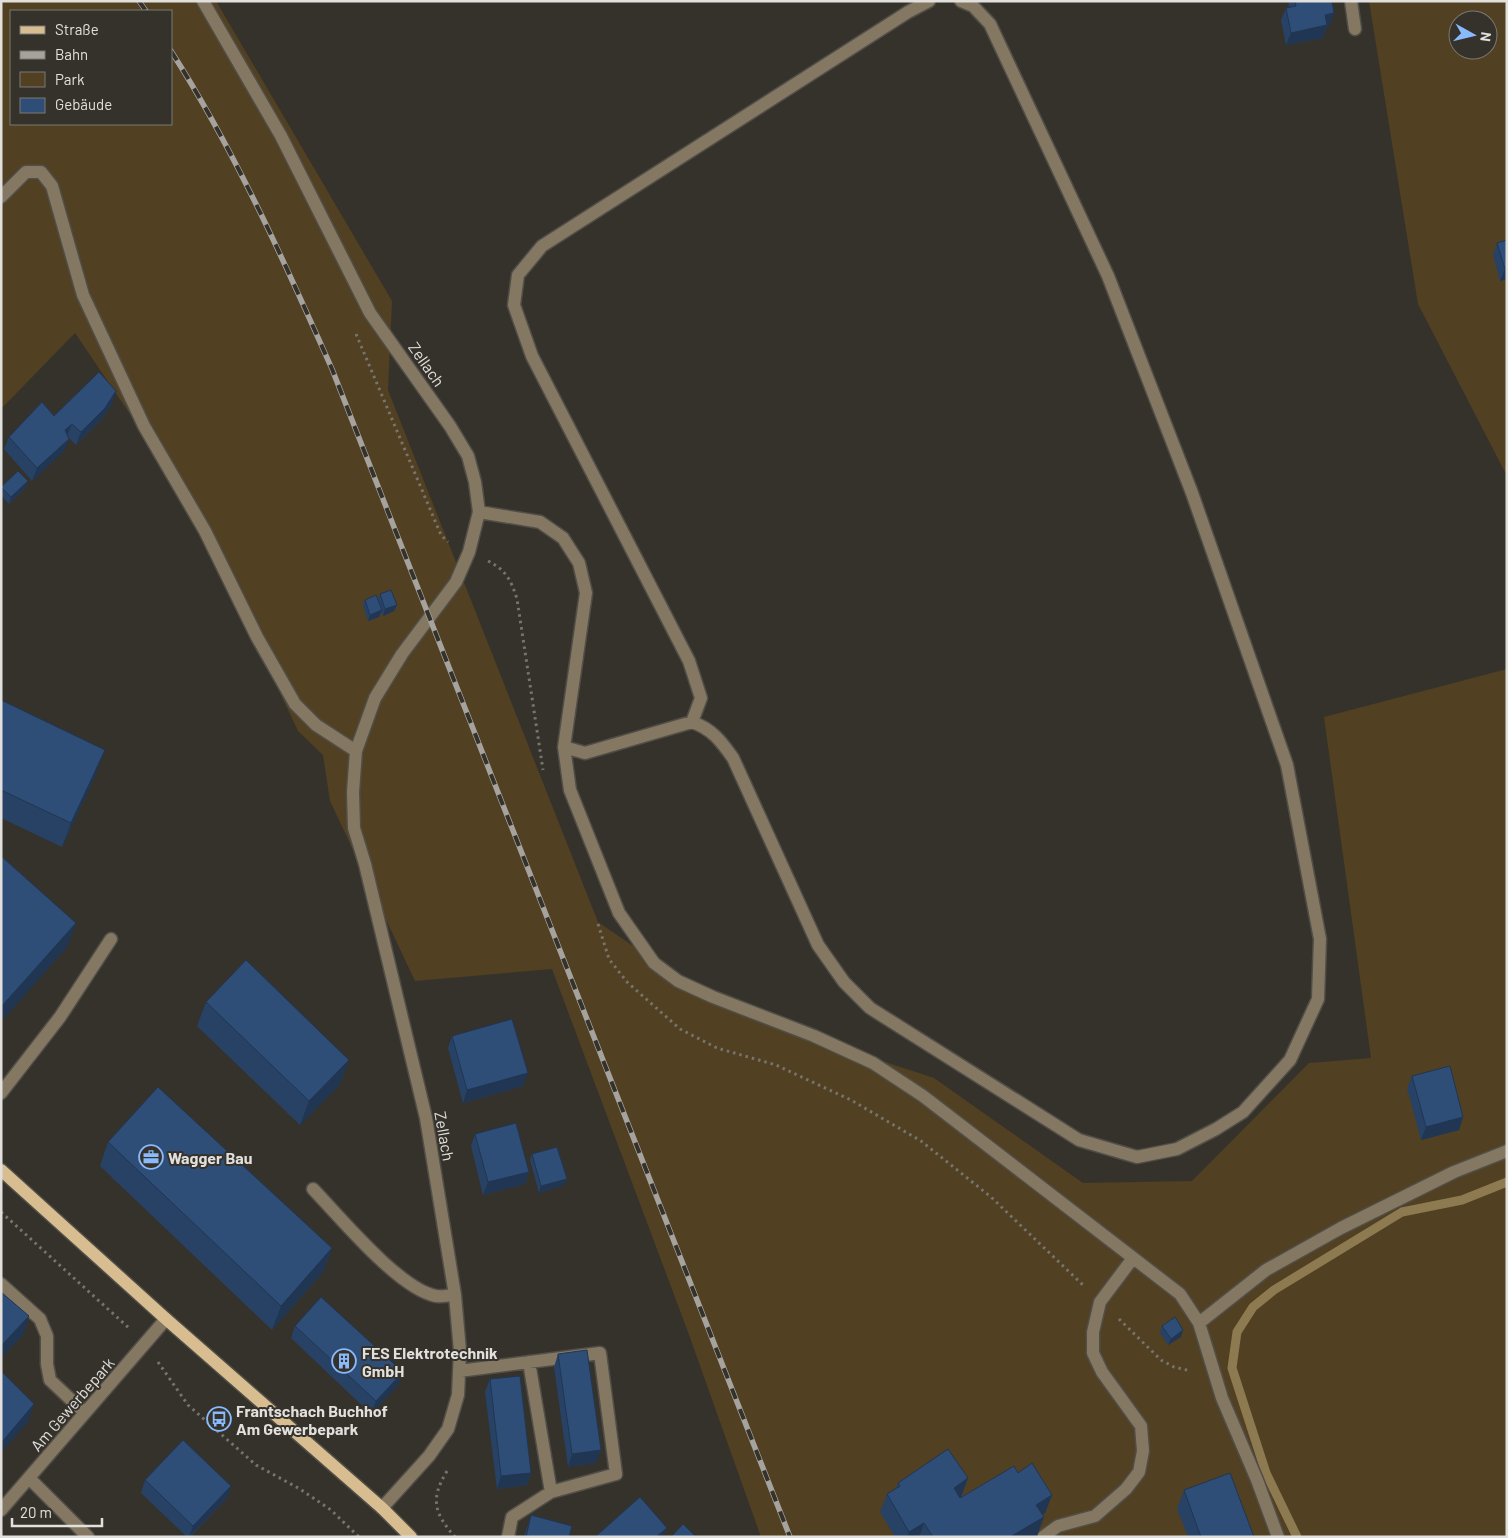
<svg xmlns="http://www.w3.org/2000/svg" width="1508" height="1538" font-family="Barlow,sans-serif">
<rect width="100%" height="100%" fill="#35322c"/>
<path fill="#514021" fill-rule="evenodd" d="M 1,1 L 216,1 L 392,301 L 388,390 L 598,922 L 727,1010 L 934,1078 L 1083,1183 L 1192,1181 L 1309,1063 L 1371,1058 L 1324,717 L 1507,669 L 1507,1537 L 761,1537 L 688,1332 L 552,969 L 415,981 L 330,801 L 323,755 L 298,731 L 191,504 L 75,333 L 1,409 ZM 11,11 L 171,11 L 171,124 L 11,124 Z
M 1369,1 L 1507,1 L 1507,476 L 1418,304 ZM 1458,20 L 1488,20 L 1488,50 L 1458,50 Z"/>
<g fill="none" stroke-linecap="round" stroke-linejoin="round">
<path stroke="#8d7a51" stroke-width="9" d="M 1297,1537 L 1266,1473 L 1232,1368 L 1237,1332 L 1253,1307 L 1274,1290 L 1402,1212 L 1462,1200 L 1507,1182"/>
<g stroke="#514e48" stroke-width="15">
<path id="minor" d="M 203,1 L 281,136 L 370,313 L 450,426 L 468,456 L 475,482 L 479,512 L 469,552 L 456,582 L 402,654 L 375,698 L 356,751 L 353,792 L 354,828 L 365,864 L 426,1118 L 455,1295 L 460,1351 L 458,1395 L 448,1429 L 429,1456 L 382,1508
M 1351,1 L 1355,29
M 1,197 L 26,172 L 41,172 L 52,186 L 83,295 L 144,426 L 205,531 L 257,637 L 295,704 L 316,725 L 356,751
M 479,512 L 540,522 L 563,538 L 579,563 L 586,593 L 564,747 L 570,790 L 619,913 L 654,963 L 678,981 L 713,997 L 814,1036 L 873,1063 L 923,1096 L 1180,1294 L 1199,1323 L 1222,1398 L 1257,1480 L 1278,1537
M 692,722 L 701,698 L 689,661 L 532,356 L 514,305 L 518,275 L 542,246 L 908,12 L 929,1
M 564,747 L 585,753 L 692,722 C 712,729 721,741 733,758 L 818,945 L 844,982 L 870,1008 L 1079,1140 L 1137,1157 L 1177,1149 L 1216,1129 L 1243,1112 L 1290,1060 L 1318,999 L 1320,939 L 1287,765 L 1192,493 L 1108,276 L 990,24 L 973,6 L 961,1
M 1,1093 L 60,1017 L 111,939
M 313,1189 C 340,1217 399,1289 436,1296 C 442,1297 449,1295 455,1295
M 1,1284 L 40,1319 L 47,1336 L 47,1364 L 50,1380 L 85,1413
M 1199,1323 L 1266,1270 L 1341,1228 L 1454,1172 L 1507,1151
M 529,1362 L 551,1492
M 459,1371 L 600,1353 L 616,1474 L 551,1492 L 512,1517 L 508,1537
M 29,1478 L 88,1537
M 1,1510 L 166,1319
M 1043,1537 L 1058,1526 L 1095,1516 L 1126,1489 L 1139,1472 L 1143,1451 L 1141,1426 L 1102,1372 L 1093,1353 L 1093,1332 L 1100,1302 L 1133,1258"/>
</g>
<g stroke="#514e48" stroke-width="15">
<path id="major" d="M 1,1170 L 166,1319 L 382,1508 L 411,1537"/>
</g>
<path stroke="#77746f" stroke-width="3" stroke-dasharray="2.5 4" stroke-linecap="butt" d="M 356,334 L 441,535 L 448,542
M 488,561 C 506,570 511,580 517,599 L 543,770
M 598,924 L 609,959 L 627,982 L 680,1029 L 717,1048 L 776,1065 L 851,1100 L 921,1141 L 991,1197 L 1085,1287
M 1,1212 L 130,1329
M 1119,1319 L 1161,1360 L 1174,1367 L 1191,1371
M 158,1362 L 188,1405 L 256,1465 L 300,1489 L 331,1510 L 359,1537
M 447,1471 C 430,1499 434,1513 455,1537"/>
<use href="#minor" stroke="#857862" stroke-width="12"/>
<use href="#major" stroke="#d8bd90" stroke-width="12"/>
<g stroke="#a6a39f" stroke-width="5.5">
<path id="rail" d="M 139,1 L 146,11
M 171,51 C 235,151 284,261 332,369 L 790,1537"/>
</g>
<use href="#rail" stroke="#35322c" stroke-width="4" stroke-dasharray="11" stroke-linecap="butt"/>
</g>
<path fill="#284266" d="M 1288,1 L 1332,1 L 1334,13 L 1330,25 L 1327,26 L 1323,38 L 1286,45 L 1281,20 L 1286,8 L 1289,7 Z
M 1507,240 L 1507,279 L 1500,281 L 1493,255 L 1497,243 Z
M 112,404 L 101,420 L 76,445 L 68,437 L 69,439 L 64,451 L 32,481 L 4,449 L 9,437 L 54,416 Z
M 28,481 L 25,488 L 9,504 L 1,495 L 1,487 Z
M 380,594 L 397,605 L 394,611 L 383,616 L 381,611 L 379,617 L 368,621 L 363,606 L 365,600 L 378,600 Z
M 1,700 L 96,774 L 62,847 L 1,818 Z
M 206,1002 L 340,1084 L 300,1125 L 197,1026 Z
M 452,1036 L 523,1086 L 463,1103 L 448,1048 Z
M 1412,1076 L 1463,1117 L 1459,1130 L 1421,1140 L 1407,1088 Z
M 475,1134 L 529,1172 L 525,1184 L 483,1195 L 471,1146 Z
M 108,1142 L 332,1248 L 323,1272 L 272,1330 L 100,1166 Z
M 532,1154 L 564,1185 L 539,1193 L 530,1160 Z
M 295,1326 L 403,1372 L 398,1385 L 371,1414 L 291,1338 Z
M 1162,1326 L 1181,1337 L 1168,1345 L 1160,1333 Z
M 558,1354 L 601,1450 L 596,1463 L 568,1467 L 554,1367 Z
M 490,1379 L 531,1473 L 527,1485 L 497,1489 L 485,1392 Z
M 1018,1473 L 1052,1495 L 1045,1513 L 1042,1515 L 1037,1536 L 1035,1537 L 895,1537 L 880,1512 L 887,1494 L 896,1489 L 898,1483 L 968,1478 L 961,1497 Z
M 145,1480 L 231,1486 L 227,1498 L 190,1537 L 187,1537 L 141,1493 Z
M 1184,1490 L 1254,1537 L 1188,1537 L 1177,1509 Z
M 531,1515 L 569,1537 L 524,1537 Z"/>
<path fill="#203653" d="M 1334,13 L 1330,25 L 1327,26 L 1323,38 L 1286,45 L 1291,33 L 1325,15 Z
M 1507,268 L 1507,279 L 1500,281 L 1505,269 Z
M 116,391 L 112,404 L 101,420 L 76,445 L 81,432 Z
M 72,424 L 67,436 L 65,430 Z
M 69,439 L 64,451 L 32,481 L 37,468 Z
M 28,481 L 25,488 L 9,504 L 11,497 Z
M 397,605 L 394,611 L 383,616 L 385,609 Z
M 382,610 L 379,617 L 368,621 L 370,615 Z
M 105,750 L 96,774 L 62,847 L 71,823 Z
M 76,923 L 67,947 L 1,1022 L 1,1007 Z
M 349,1060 L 340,1084 L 300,1125 L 309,1101 Z
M 528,1073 L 523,1086 L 463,1103 L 467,1090 Z
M 1463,1117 L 1459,1130 L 1421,1140 L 1426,1127 Z
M 529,1172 L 525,1184 L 483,1195 L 488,1182 Z
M 567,1179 L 564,1185 L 539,1193 L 541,1186 Z
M 332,1248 L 323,1272 L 272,1330 L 281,1306 Z
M 29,1316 L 23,1335 L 1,1358 L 1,1346 Z
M 1183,1330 L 1181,1337 L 1168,1345 L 1171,1339 Z
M 403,1372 L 398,1385 L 371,1414 L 376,1401 Z
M 34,1404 L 28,1422 L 1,1453 L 2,1442 Z
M 601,1450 L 596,1463 L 568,1467 L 572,1454 Z
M 531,1473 L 527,1485 L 497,1489 L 501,1476 Z
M 968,1478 L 961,1497 L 947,1506 L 954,1488 Z
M 231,1486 L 227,1498 L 189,1537 L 193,1526 Z
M 1052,1495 L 1045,1513 L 1029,1523 L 1036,1505 Z
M 1044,1517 L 1037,1536 L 1035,1537 L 1010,1537 Z
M 924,1523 L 919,1537 L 907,1537 L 909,1532 Z
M 667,1528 L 663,1537 L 656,1537 Z"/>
<path fill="#2e4d77" stroke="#203653" d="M 1295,1 L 1332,1 L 1334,13 L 1325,15 L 1327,25 L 1291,33 L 1286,8 L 1296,6 Z
M 1507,240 L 1507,268 L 1505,269 L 1497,243 Z
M 99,372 L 116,391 L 105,408 L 81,432 L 72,424 L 65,430 L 69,439 L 37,468 L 9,437 L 42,402 L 54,416 Z
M 18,471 L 28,481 L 11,497 L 1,487 Z
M 391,590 L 397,605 L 385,609 L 380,594 Z
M 376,595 L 382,610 L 370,615 L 365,600 Z
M 1,700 L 105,750 L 71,823 L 1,790 Z
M 1,856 L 76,923 L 1,1007 Z
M 246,960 L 349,1060 L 309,1101 L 206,1002 Z
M 512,1019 L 528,1073 L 467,1090 L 452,1036 Z
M 1450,1066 L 1463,1117 L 1426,1127 L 1412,1076 Z
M 158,1087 L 332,1248 L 281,1306 L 108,1142 Z
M 516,1123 L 529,1172 L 488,1182 L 475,1134 Z
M 557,1147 L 567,1179 L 541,1186 L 532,1154 Z
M 1,1292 L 29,1316 L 1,1346 Z
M 321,1297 L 403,1372 L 376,1401 L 295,1326 Z
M 1175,1317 L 1183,1330 L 1171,1339 L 1162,1326 Z
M 587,1350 L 601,1450 L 572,1454 L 558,1354 Z
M 1,1371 L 34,1404 L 2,1442 L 1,1441 Z
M 520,1376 L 531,1473 L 501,1476 L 490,1379 Z
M 183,1440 L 231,1486 L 193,1526 L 145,1480 Z
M 948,1449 L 968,1478 L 954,1488 L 960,1498 L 1014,1466 L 1018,1473 L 1032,1463 L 1052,1495 L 1036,1505 L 1044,1517 L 1010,1537 L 933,1537 L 924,1523 L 909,1532 L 887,1494 L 900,1486 L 898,1483 Z
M 1230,1473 L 1254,1537 L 1201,1537 L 1184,1490 Z
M 640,1497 L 667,1528 L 656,1537 L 595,1537 Z
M 531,1515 L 572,1526 L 569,1537 L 526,1537 Z
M 683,1524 L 696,1537 L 671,1537 Z"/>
<defs>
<g id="office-ring" transform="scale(1.25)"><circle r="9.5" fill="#35322c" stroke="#89bafc" stroke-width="1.5"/><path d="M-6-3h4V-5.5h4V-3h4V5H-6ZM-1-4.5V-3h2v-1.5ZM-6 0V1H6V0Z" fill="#89bafc"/></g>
<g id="building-ring" transform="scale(1.25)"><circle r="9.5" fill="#35322c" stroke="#89bafc" stroke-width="1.5"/><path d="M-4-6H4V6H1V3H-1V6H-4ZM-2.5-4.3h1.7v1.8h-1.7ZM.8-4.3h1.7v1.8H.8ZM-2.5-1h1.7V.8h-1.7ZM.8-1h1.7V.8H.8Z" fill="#89bafc"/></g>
<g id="bus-ring" transform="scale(1.25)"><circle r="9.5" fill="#35322c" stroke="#89bafc" stroke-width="1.5"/><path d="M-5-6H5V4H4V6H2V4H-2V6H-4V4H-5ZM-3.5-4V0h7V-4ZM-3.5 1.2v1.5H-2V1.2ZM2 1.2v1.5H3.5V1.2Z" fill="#89bafc"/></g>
</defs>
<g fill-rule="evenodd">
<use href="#office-ring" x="151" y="1157"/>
<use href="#building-ring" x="344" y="1361"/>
<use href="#bus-ring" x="219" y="1419"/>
</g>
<g text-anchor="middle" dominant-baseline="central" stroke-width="4" stroke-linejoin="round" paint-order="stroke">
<g font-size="16" fill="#e2e0dc" stroke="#35322c">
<text transform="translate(427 364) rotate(55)">Zellach</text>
<text transform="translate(445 1136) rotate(80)">Zellach</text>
<text transform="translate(72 1404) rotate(-49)">Am Gewerbepark</text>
</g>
<g font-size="16" font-weight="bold" fill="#e2e0dc" stroke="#35322c" text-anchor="start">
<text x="168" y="1157">Wagger Bau</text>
<text x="362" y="1352">FES Elektrotechnik<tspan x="362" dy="18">GmbH</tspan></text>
<text x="236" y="1410">Frantschach Buchhof<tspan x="236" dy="18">Am Gewerbepark</tspan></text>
</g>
</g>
<rect width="1508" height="1538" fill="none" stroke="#e2e0dc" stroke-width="5"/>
<rect x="10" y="10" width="162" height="115" fill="#35322c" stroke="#7a7872"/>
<rect x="20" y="26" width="25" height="8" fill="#d8bd90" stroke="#7a7872"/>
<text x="55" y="35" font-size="15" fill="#e2e0dc">Straße</text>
<rect x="20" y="51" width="25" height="8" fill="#a6a39f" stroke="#7a7872"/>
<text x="55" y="60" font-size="15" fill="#e2e0dc">Bahn</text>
<rect x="20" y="72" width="25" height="15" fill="#514021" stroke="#7a7872"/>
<text x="55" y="85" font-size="15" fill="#e2e0dc">Park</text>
<rect x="20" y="98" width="25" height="15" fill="#2e4d77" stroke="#7a7872"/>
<text x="55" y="110" font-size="15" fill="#e2e0dc">Gebäude</text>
<g transform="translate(1473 35) rotate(98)"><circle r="24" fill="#35322c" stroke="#7a7872"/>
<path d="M0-4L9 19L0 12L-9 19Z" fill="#89bafc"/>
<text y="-8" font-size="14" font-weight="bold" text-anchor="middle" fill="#e2e0dc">N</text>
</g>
<path d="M12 1518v8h90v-8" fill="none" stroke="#e2e0dc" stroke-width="2.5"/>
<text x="20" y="1518" font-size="15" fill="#e2e0dc" stroke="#35322c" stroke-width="4" paint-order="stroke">20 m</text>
</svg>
